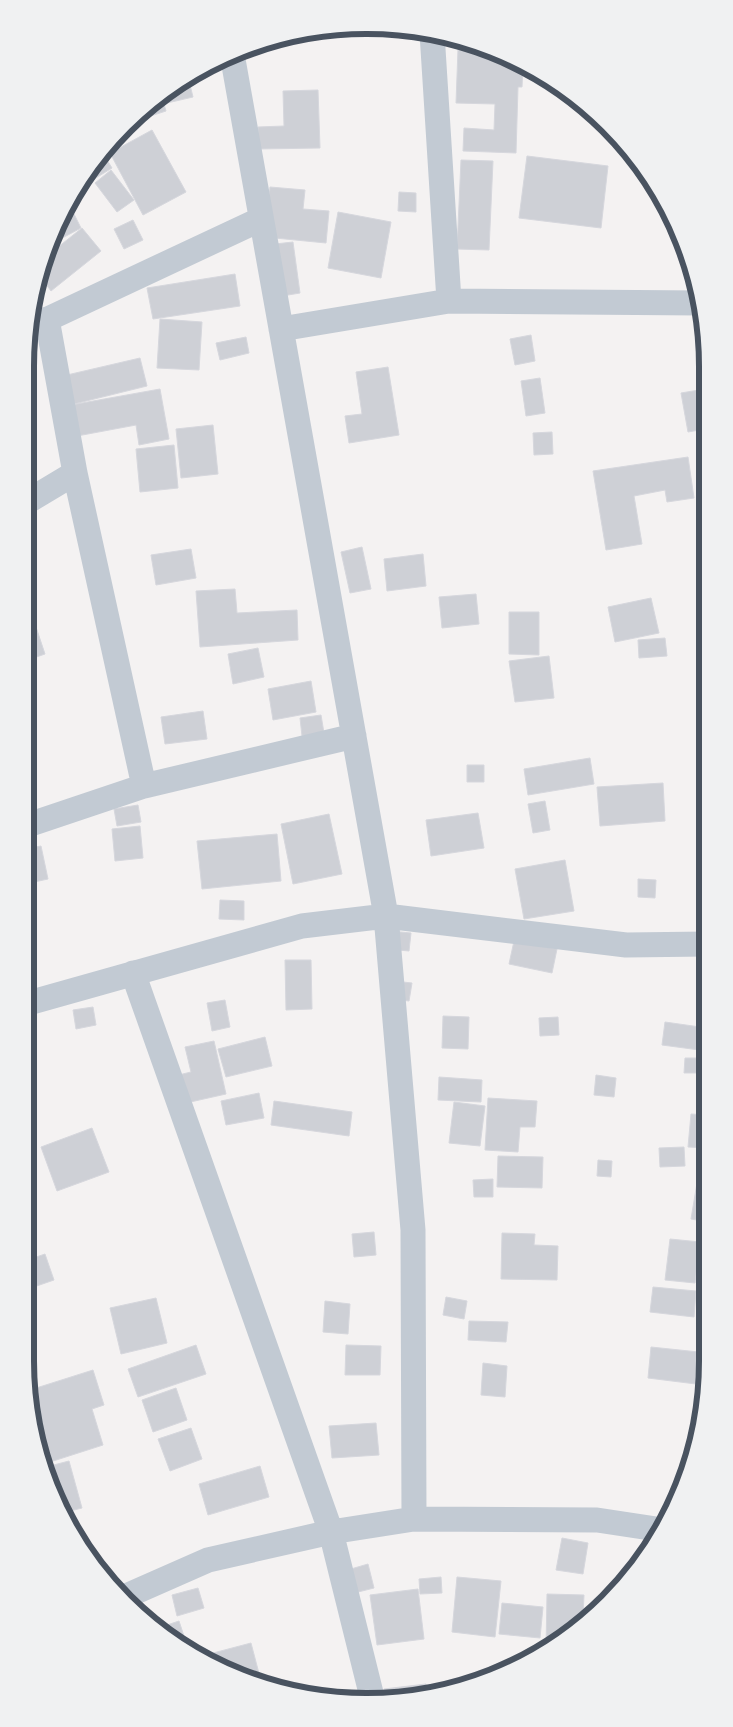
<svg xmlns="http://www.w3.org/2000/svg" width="733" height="1727" font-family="'DM Sans',sans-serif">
<rect width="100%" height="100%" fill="#f4f2f2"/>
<path fill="#ced0d6" stroke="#d6d7dd" d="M 458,49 L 490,50 L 523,66 L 522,87 L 518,87 L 516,153 L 463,151 L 464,128 L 494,130 L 495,104 L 456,103 Z
M 188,77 L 193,97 L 167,103 L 165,92 Z
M 318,90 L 320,148 L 258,149 L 258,127 L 284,126 L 283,91 Z
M 161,94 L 166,111 L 129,123 L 159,95 Z
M 152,130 L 186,192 L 143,215 L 110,153 Z
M 102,152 L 112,168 L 86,184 L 83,179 Z
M 527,156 L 608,166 L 601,228 L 519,218 Z
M 461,160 L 493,161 L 489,250 L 457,249 Z
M 111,170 L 134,200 L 117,212 L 95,183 Z
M 270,187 L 305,190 L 303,209 L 329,211 L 326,243 L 265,237 Z
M 399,192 L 416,193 L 416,212 L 398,211 Z
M 68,202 L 81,228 L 49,245 Z
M 338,212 L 391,222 L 381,278 L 328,268 Z
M 133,220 L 143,240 L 124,249 L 114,229 Z
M 82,228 L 101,251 L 51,291 L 40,276 L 43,259 Z
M 293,242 L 300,293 L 282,296 L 275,244 Z
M 235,274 L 240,306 L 153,319 L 147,288 Z
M 160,319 L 202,322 L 199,370 L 157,368 Z
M 531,335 L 535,361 L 515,365 L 510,339 Z
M 246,337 L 249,353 L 220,360 L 216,343 Z
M 140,358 L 147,386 L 74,404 L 67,375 Z
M 388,367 L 399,435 L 349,443 L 345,416 L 362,414 L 356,372 Z
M 540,378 L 545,413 L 526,416 L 521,381 Z
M 160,389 L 169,439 L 139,445 L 136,425 L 77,436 L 71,405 Z
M 705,389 L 705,429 L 688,432 L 681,393 Z
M 213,425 L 218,474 L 181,478 L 176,429 Z
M 552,432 L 553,454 L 534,455 L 533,433 Z
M 174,445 L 178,488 L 140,492 L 136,449 Z
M 688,457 L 694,498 L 667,502 L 665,490 L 634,496 L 642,544 L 606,550 L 593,471 Z
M 362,547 L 371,589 L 350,593 L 341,552 Z
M 191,549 L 196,578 L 156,585 L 151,555 Z
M 423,554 L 426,586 L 387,591 L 384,559 Z
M 235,589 L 237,613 L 297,610 L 298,640 L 200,647 L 196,591 Z
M 476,594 L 479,624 L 442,628 L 439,597 Z
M 651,598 L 659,633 L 615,642 L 608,607 Z
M 509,612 L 539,612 L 539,655 L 509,654 Z
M 33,618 L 45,654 L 25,661 L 25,621 Z
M 665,638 L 667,656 L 639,658 L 638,640 Z
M 258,648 L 264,677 L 233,684 L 228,654 Z
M 549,656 L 554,698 L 515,702 L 509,661 Z
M 311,681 L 316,712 L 273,720 L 268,689 Z
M 203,711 L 207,739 L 165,744 L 161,717 Z
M 321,715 L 324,733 L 302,736 L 300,718 Z
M 590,758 L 594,784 L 528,795 L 524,769 Z
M 467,765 L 484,765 L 484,782 L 467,782 Z
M 663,783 L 665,821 L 600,826 L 597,787 Z
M 545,801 L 550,830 L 533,833 L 528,804 Z
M 138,805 L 141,822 L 117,826 L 114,809 Z
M 478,813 L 484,848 L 431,856 L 426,820 Z
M 329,814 L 342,874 L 293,884 L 281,824 Z
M 140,826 L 143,858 L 115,861 L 112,829 Z
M 277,834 L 281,881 L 202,889 L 197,841 Z
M 41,846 L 48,879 L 25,884 L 25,849 Z
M 565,860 L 574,911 L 524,919 L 515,869 Z
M 638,879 L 656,880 L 655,898 L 638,897 Z
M 220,900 L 244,901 L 244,920 L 219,919 Z
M 390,931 L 411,933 L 409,951 L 388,949 Z
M 514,941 L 557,949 L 552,973 L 509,964 Z
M 285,960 L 311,960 L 312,1009 L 286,1010 Z
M 394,981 L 412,983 L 409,1001 L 392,999 Z
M 225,1000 L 230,1027 L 212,1031 L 207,1003 Z
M 93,1007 L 96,1025 L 76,1029 L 73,1010 Z
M 443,1016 L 469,1017 L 468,1049 L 442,1048 Z
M 558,1017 L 559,1035 L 540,1036 L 539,1018 Z
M 665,1022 L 707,1028 L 707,1051 L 662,1045 Z
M 265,1037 L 272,1066 L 226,1077 L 218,1049 Z
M 214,1041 L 226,1094 L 168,1107 L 162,1079 L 191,1072 L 185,1047 Z
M 685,1058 L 705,1058 L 705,1073 L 684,1073 Z
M 596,1075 L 616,1078 L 614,1097 L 594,1095 Z
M 439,1077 L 482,1080 L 481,1102 L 438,1100 Z
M 259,1093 L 264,1118 L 226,1125 L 221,1101 Z
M 488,1098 L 537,1101 L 535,1127 L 520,1127 L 518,1152 L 485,1150 Z
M 274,1101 L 352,1112 L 349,1136 L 271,1125 Z
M 454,1102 L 485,1106 L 480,1146 L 449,1143 Z
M 691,1114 L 707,1115 L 707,1148 L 688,1147 Z
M 92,1128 L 109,1172 L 57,1191 L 41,1147 Z
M 684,1147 L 685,1166 L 660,1167 L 659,1148 Z
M 498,1156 L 543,1157 L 542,1188 L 497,1187 Z
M 598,1160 L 612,1161 L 611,1177 L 597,1176 Z
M 493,1179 L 493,1197 L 474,1197 L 473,1180 Z
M 697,1183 L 707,1184 L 708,1222 L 691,1219 Z
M 374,1232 L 376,1255 L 354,1257 L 352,1234 Z
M 502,1233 L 535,1234 L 534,1245 L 558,1246 L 557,1280 L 501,1279 Z
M 670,1239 L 700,1242 L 695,1283 L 665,1280 Z
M 45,1254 L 54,1280 L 25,1290 L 25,1261 Z
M 653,1287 L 696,1291 L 694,1317 L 650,1312 Z
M 446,1297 L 467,1301 L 464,1319 L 443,1315 Z
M 156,1298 L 167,1343 L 121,1354 L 110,1308 Z
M 325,1301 L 350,1304 L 348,1334 L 323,1332 Z
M 469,1321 L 508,1322 L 506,1342 L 468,1340 Z
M 196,1345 L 206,1374 L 138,1397 L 128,1369 Z
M 346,1345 L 381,1346 L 380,1375 L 345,1375 Z
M 651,1347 L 708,1353 L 704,1385 L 648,1378 Z
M 483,1363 L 507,1366 L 505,1397 L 481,1395 Z
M 93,1370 L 104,1405 L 92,1409 L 103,1445 L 47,1463 L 36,1428 L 30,1390 Z
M 176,1388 L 187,1420 L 153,1432 L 142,1400 Z
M 376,1423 L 379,1455 L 332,1458 L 329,1426 Z
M 191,1428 L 202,1459 L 170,1471 L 158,1439 Z
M 69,1461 L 82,1508 L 62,1513 L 52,1489 L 46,1467 Z
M 260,1466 L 269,1497 L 208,1515 L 199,1484 Z
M 562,1538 L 588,1543 L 583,1574 L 556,1570 Z
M 368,1564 L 374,1588 L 358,1592 L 351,1569 Z
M 441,1577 L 442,1593 L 420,1594 L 419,1579 Z
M 457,1577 L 501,1581 L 495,1637 L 452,1632 Z
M 198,1588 L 204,1608 L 177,1616 L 172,1595 Z
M 418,1589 L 424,1639 L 377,1645 L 370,1595 Z
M 547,1594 L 584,1595 L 583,1615 L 587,1615 L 546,1649 Z
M 502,1603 L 543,1607 L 540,1638 L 499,1634 Z
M 179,1621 L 189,1651 L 161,1627 Z
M 251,1643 L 261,1681 L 198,1657 Z
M 426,1684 L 428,1696 L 385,1700 L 384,1689 Z"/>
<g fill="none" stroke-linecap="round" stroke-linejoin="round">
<path stroke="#c2cad3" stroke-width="25" d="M 432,33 L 449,301
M 232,54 L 386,916 L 413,1230 L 414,1519
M 47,319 L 75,473 L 144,786
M 33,326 L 261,219
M 281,329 L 449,301 L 700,303
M 25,503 L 75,473
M 25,826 L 144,786 L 354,736
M 133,973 L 331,1532 L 373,1701
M 25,1004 L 302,926 L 386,916 L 626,945 L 707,944
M 124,1597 L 208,1560 L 331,1532 L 414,1519 L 597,1520 L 663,1530"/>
</g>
<path d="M0 0H733V1727H0ZM366 34H367A332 332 0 0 1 699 366V1361A332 332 0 0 1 367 1693H366A332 332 0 0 1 34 1361V366A332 332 0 0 1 366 34Z" fill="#f0f1f2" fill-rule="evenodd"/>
<path fill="none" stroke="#495360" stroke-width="6" d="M366 34H367A332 332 0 0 1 699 366V1361A332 332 0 0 1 367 1693H366A332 332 0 0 1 34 1361V366A332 332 0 0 1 366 34Z"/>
</svg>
